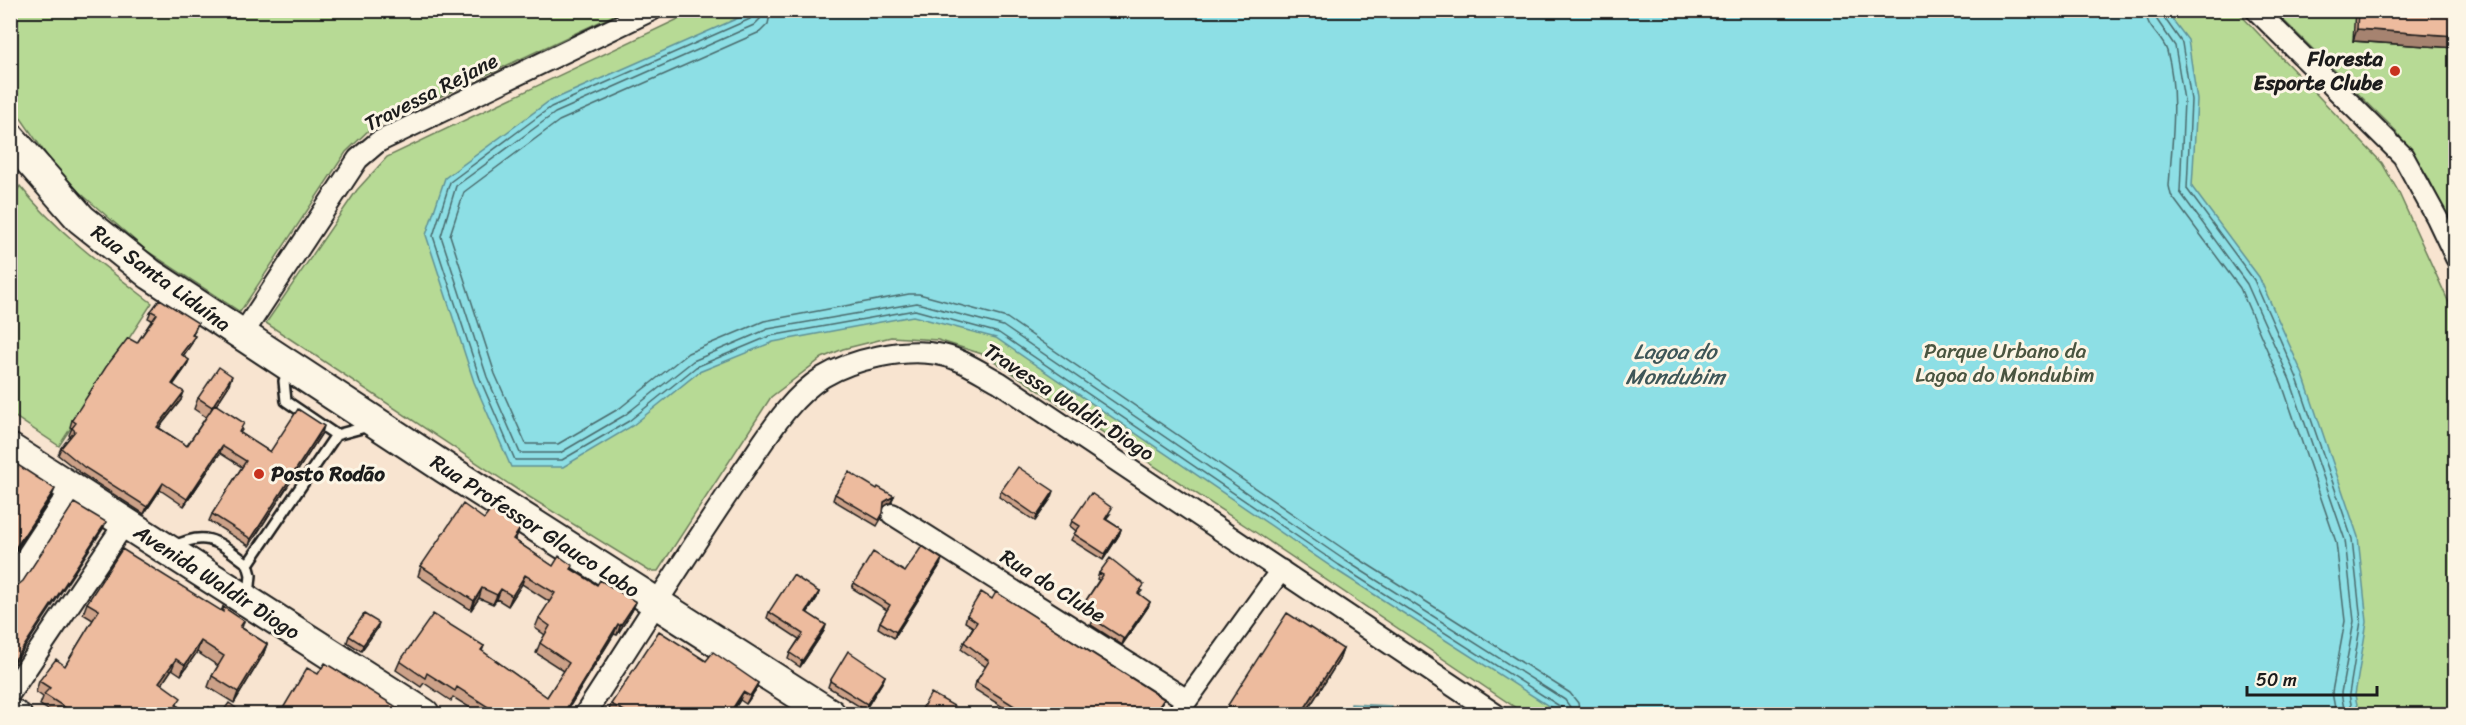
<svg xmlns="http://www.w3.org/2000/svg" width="2466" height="725" font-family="Sriracha,sans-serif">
<rect width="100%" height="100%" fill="#f8e4d0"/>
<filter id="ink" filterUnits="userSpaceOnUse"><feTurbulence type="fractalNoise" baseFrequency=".0167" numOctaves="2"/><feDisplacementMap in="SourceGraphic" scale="12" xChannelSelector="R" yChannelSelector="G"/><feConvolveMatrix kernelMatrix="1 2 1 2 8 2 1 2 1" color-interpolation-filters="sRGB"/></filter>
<g filter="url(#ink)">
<path fill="#b7da95" stroke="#6a7b58" stroke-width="1.5" d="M 10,11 L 11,10 L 623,11 L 369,130 L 346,152 L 240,312 L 147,251 L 78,191 L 52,163 L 11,104 Z
M 695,11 L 2237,11 L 2382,163 L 2398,191 L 2455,316 L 2455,714 L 1525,714 L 1261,536 L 985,355 L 938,340 L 891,337 L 843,349 L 822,358 L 771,397 L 658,571 L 649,571 L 518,490 L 266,323 L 357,190 L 387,157 Z
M 2274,11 L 2455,11 L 2455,234 L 2428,177 L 2396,131 Z
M 20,186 C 57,232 105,267 152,303 L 59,446 L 11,414 L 10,201 Z"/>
<path fill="#8ddfe5" stroke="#609195" stroke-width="1.5" d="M 754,11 L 2166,11 L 2188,40 L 2197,100 L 2192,187 L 2259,277 L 2303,375 L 2358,537 L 2367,622 L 2355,695 L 2359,714 L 1561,714 L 1336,570 L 996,338 L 913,316 L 773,342 L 699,372 L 632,426 L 563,467 L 511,467 L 474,382 L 426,235 L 445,178 L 548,102 Z
M 1351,704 L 1392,706 L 1391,714 L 1351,714 Z"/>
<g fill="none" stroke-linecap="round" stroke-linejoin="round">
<path stroke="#496a6c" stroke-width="1.5" d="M 754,10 L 750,19 L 551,107 L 450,182 L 433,236 L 480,379 L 515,460 L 562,460 L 629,421 L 696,367 L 770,336 L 915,310 L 999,333 L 1339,565 L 1561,707 L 1564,714
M 762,10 L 760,19 L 754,25 L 555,113 L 456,186 L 441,236 L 487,377 L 520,453 L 560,453 L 625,415 L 693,361 L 768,329 L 917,303 L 1003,326 L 1343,559 L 1565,700 L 1570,707 L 1571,714
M 771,10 L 768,24 L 760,32 L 559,121 L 464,192 L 450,235 L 495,374 L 526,444 L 558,444 L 620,408 L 688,353 L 764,321 L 909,294 L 919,294 L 1007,318 L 1348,552 L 1570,693 L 1578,703 L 1580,714
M 2145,10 C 2146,28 2162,36 2167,51 C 2179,95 2172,141 2169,186 L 2171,195 L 2240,288 L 2282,384 L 2336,542 L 2345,621 L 2332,692 L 2336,714
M 2154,10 L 2157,20 L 2175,46 L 2184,100 L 2180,192 L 2247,284 L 2290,380 L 2345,540 L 2354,621 L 2341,693 L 2345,714
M 2162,10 L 2163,16 L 2182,43 L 2191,100 L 2187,189 L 2254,280 L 2297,378 L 2352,539 L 2361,621 L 2349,694 L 2353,714"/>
<g stroke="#1c1c1c" stroke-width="14">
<path id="lane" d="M 289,370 L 284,381 L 286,401 L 336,435 L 369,426
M 173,547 C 208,529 219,543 248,564 L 251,575 L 249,596
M 248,564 L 336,435"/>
</g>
<g stroke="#1c1c1c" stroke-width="24">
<path id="street" d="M 2256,10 L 2403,156 L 2437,218 L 2456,258
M 242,335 L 358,159 L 378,142 L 652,10
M 892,514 L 1187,700
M 10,582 L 61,504
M 10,693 L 125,523
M 10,708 L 21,714
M 585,714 C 638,633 689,550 744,470 C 767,437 789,398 823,377 C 853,359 903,348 937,354 C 959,357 980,372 999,382 L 1495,714
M 1177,714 L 1281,570"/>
</g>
<g stroke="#1c1c1c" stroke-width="34">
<path id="primary" d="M 10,138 L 81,219 L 150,274 L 445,468 L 830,714
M 10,449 L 424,714"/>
</g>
<use href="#lane" stroke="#fcf5e5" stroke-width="9"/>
<use href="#street" stroke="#fcf5e5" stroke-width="20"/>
<use href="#primary" stroke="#fcf5e5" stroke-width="30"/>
</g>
<path fill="#cca188" stroke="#1c1c1c" stroke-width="1.5" d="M 2355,10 L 2456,10 L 2456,48 L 2353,41 Z
M 151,311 L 198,323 L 193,335 L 192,343 L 183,356 L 189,360 L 186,367 L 173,385 L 181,400 L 159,428 L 187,446 L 206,417 L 194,409 L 198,398 L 228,387 L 216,405 L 242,430 L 240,433 L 270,452 L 322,433 L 249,546 L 209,521 L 212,514 L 242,467 L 220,453 L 184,506 L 160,490 L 144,514 L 82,474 L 58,455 L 61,448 L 70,437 L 69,435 L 72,428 L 70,427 L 72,420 L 137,343 L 152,320 L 148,318 Z
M 877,489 L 894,496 L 891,502 L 884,507 L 881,519 L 877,526 L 833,500 L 835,494 Z
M 1001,491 L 1052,497 L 1035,521 L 999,497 Z
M 1110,514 L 1106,519 L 1121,529 L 1119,535 L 1103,560 L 1071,540 L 1076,531 L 1070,526 L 1072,521 Z
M 484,519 L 516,538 L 515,540 L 553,566 L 572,569 L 597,585 L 636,602 L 632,611 L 617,635 L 614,634 L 565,714 L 480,714 L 453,697 L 451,701 L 424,683 L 421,687 L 396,670 L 400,661 L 484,646 L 482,651 L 547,697 L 564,671 L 536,653 L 540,643 L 545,635 L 535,628 L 539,618 L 550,602 L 522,584 L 508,606 L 497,599 L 493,604 L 479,598 L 471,610 L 418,576 L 421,566 Z
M 940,565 L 894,638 L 878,628 L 880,622 L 887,610 L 852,588 L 854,583 Z
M 1099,573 L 1142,591 L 1139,594 L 1150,602 L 1148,607 L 1122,645 L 1091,625 L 1095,616 L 1083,608 L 1085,602 L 1099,580 L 1097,579 Z
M 819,592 L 817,598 L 807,613 L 826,625 L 824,631 L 800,667 L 788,659 L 790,653 L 799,639 L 767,618 L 769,612 Z
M 87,603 L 221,611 L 223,607 L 244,621 L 242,628 L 267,644 L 263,655 L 234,703 L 208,687 L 212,676 L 218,666 L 197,652 L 181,675 L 172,669 L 162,684 L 178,706 L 189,714 L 55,714 L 40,705 L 43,697 L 36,692 L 39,681 L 65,666 L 93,620 L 83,614 Z
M 967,615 L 1161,706 L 1156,714 L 1014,714 L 974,689 L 976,682 L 986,667 L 961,649 L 964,642 L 973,627 L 965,622 Z
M 377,629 L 361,651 L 347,642 L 349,636 Z
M 1343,649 L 1339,660 L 1305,714 L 1225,714 L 1228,705 Z
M 706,661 L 758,683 L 755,691 L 746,704 L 740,700 L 731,714 L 611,714 L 608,713 L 611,704 Z
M 318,674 L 402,714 L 280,714 L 282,710 Z
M 885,676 L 883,681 L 865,710 L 828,687 L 830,681 Z"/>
<path fill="#a6836f" stroke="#1c1c1c" stroke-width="1.5" d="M 2357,29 L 2456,36 L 2456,48 L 2353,41 Z
M 195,336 L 192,343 L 179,362 L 181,354 Z
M 189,360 L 186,367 L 169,391 L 172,384 Z
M 232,376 L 228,387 L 208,418 L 212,407 Z
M 184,392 L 181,400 L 154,434 L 157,427 Z
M 324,426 L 322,433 L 249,546 L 251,539 Z
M 222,446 L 220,453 L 184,506 L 187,499 Z
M 163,483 L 160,490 L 144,514 L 147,507 Z
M 55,489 L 52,496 L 10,559 L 10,556 Z
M 1054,491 L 1052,497 L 1035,521 L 1037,516 Z
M 894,496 L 891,502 L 882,508 L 884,502 Z
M 106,522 L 103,529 L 10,670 L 10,666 Z
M 520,529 L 516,538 L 509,549 L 513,539 Z
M 1121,529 L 1119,535 L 1103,560 L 1105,554 Z
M 942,559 L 940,565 L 894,638 L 896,632 Z
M 525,575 L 522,584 L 508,606 L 512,596 Z
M 482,588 L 479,598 L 471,610 L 474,601 Z
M 501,589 L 497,599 L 493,604 L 497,595 Z
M 819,592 L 817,598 L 804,618 L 806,612 Z
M 636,602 L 632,611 L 617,635 L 620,626 Z
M 1150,602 L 1148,607 L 1122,645 L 1124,639 Z
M 379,623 L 377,629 L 361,651 L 363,645 Z
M 618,624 L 614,634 L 565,714 L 563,714 Z
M 826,625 L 824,631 L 800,667 L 802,661 Z
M 201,641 L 197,652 L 181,675 L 185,665 Z
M 267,644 L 263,655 L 234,703 L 238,692 Z
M 1343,649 L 1339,660 L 1305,714 L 1301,714 Z
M 176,659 L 172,669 L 156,693 L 159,682 Z
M 885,676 L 883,681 L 865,710 L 867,704 Z
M 758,683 L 755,691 L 746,704 L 750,696 Z
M 743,692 L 740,700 L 731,714 L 729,714 Z
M 1164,699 L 1161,706 L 1156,714 L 1154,714 Z"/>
<path fill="#edbb9e" stroke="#1c1c1c" stroke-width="1.5" d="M 2358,10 L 2456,10 L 2456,36 L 2357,29 Z
M 160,299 L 198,323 L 192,335 L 195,336 L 181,354 L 189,360 L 172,384 L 184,392 L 157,427 L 187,446 L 215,404 L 244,423 L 239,432 L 270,452 L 298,409 L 324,426 L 251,539 L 212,514 L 246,461 L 222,446 L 187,499 L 163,483 L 147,507 L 84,467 L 61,448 L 75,431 L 72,428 L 76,423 L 72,420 L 106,367 L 128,338 L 137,343 L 157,314 L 151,311 Z
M 219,367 L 232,376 L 212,407 L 198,398 Z
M 10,460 L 55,489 L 10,556 Z
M 1018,467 L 1054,491 L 1037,516 L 1001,491 Z
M 849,472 L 877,489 L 878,487 L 894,496 L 884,502 L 883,513 L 879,520 L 835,494 Z
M 1091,493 L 1112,508 L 1105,519 L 1121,529 L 1105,554 L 1074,534 L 1080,526 L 1072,521 Z
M 74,503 L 106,522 L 21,651 L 10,666 L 10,585 L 18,585 L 23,581 Z
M 463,504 L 484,519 L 491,510 L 520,529 L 513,539 L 553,566 L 559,556 L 573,566 L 571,569 L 597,585 L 600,580 L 636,602 L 620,626 L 618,624 L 563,714 L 499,714 L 457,687 L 455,691 L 427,673 L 425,678 L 400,661 L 433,614 L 484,646 L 481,650 L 547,697 L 569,663 L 540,643 L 550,626 L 539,618 L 555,593 L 525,575 L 512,596 L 501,589 L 497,595 L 482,588 L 474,601 L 421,566 Z
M 922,546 L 942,559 L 896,632 L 880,622 L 890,605 L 854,583 L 873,552 L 905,572 Z
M 122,549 L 223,612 L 223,607 L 244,621 L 240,627 L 267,644 L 238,692 L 212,676 L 224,656 L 201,641 L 185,665 L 176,659 L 159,682 L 181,698 L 176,705 L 189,714 L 75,714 L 44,694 L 50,688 L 39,681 L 56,659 L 65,666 L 99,610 L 87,603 Z
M 1110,558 L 1144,585 L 1138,593 L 1150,602 L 1124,639 L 1093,619 L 1098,611 L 1085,602 L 1103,575 L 1099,573 Z
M 793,575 L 819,592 L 806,612 L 826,625 L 802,661 L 790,653 L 803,634 L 769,612 Z
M 981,592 L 992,599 L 996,592 L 1164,699 L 1154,714 L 1027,714 L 976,682 L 989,661 L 964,642 L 977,622 L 967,615 Z
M 1287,613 L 1343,649 L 1301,714 L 1243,714 L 1228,705 Z
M 364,614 L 379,623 L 363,645 L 349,636 Z
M 659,631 L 706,661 L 713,652 L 758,683 L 750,696 L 743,692 L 729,714 L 630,714 L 611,704 Z
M 848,651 L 885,676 L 867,704 L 830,681 Z
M 325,663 L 403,711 L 401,714 L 290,714 L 282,710 L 307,668 L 318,674 Z
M 931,693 L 954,706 L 950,714 L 919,714 Z
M 229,703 L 244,714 L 221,714 Z
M 209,707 L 219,714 L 204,714 Z
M 773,710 L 780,714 L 770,714 Z"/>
</g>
<g fill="#c8321e" stroke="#fcf5e5" stroke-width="2">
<circle cx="2395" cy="71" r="6"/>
<circle cx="259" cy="474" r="6"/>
</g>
<g text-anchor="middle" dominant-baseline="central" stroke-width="6" stroke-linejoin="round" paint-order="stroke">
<g font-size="21" font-weight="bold" fill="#1c1c1c" stroke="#fcf5e5" text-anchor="end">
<text x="2383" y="59">Floresta<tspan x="2383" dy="24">Esporte Clube</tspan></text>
<text x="271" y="474" text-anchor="start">Posto Rodão</text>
</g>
<g font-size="21" fill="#1c1c1c" stroke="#fcf5e5">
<text transform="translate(431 92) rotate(-27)">Travessa Rejane</text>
<text transform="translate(161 278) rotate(36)">Rua Santa Liduína</text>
<text transform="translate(1069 402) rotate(33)">Travessa Waldir Diogo</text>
<text transform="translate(535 526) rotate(33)">Rua Professor Glauco Lobo</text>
<text transform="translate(217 582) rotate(33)">Avenida Waldir Diogo</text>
<text transform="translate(1053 586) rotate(32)">Rua do Clube</text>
</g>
<g font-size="21" fill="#4a5540" stroke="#fcf5e5">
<text x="2005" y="351">Parque Urbano da<tspan x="2005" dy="24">Lagoa do Mondubim</tspan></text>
</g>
<g font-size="22" font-style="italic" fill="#3e5658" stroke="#fcf5e5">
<text x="1675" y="351">Lagoa do<tspan x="1675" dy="25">Mondubim</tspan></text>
</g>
</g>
<rect width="2466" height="725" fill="none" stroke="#fcf5e5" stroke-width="36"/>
<rect x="18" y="18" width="2430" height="689" fill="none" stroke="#1c1c1c" stroke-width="2" filter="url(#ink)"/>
<path d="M2247 686v9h130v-9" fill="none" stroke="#1c1c1c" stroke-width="3"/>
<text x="2256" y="686" font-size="18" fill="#1c1c1c" stroke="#fcf5e5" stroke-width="4.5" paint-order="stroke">50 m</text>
</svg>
